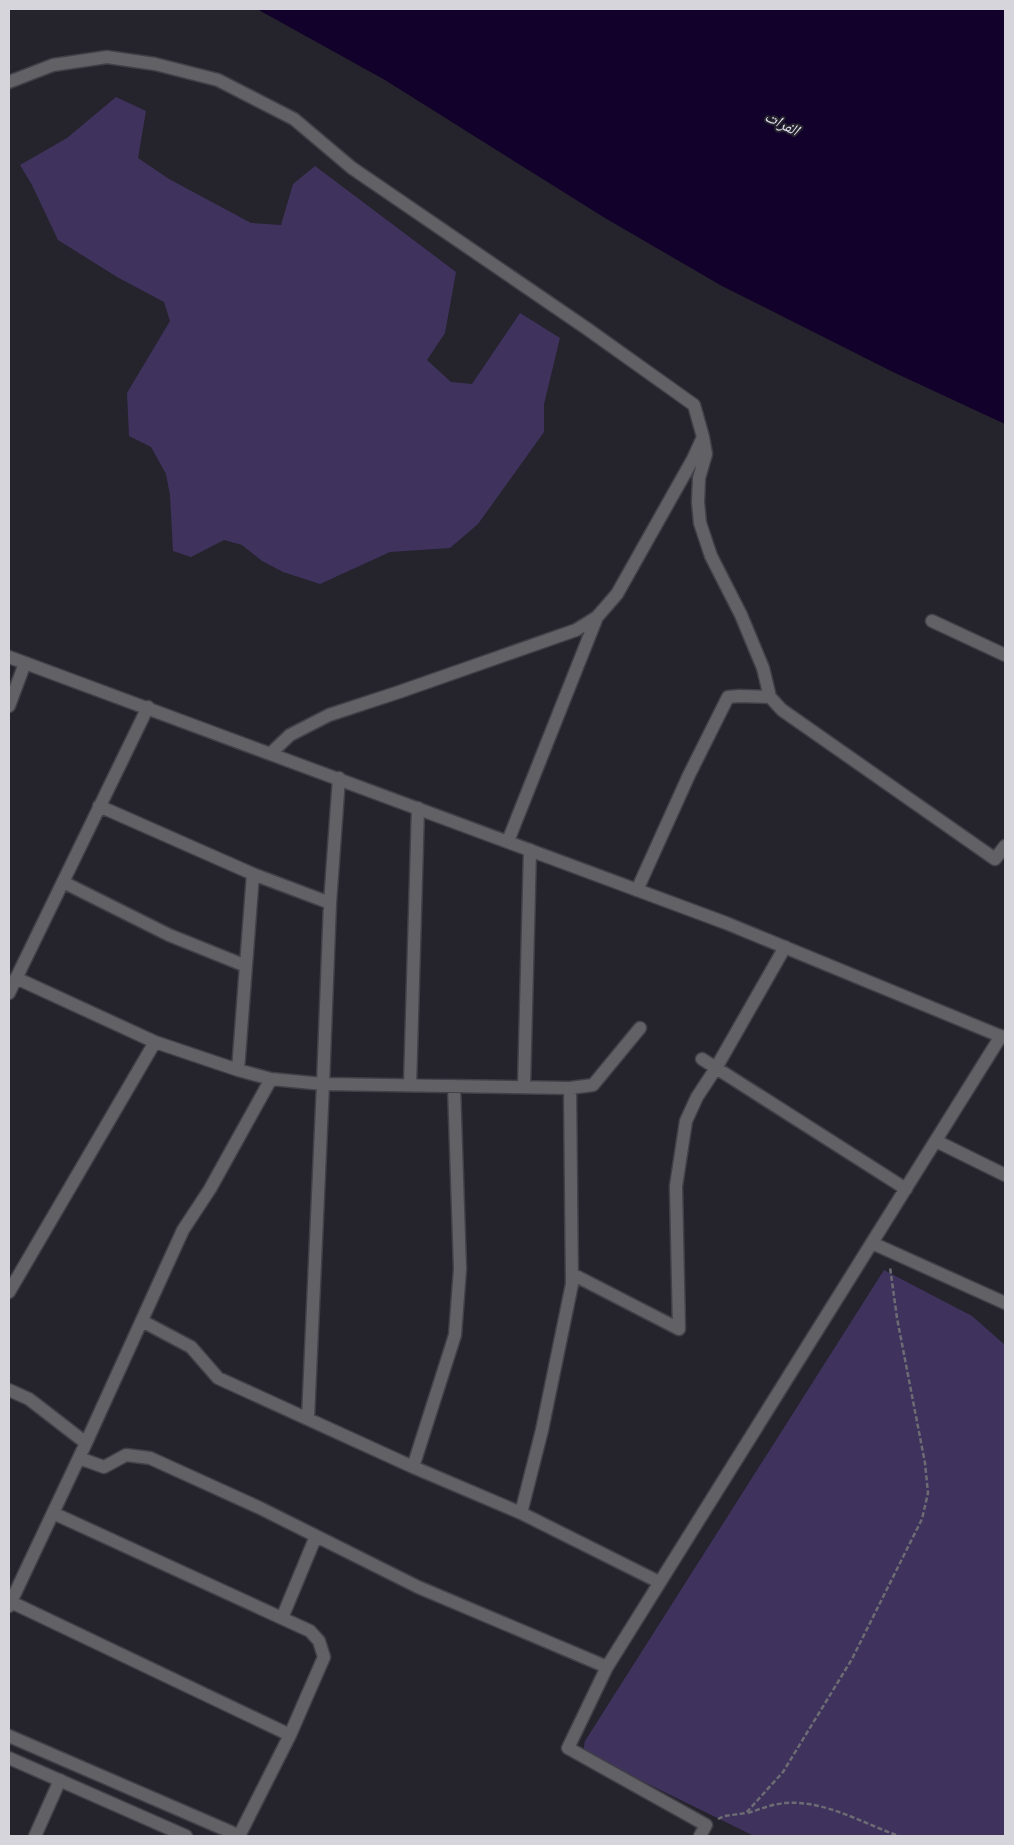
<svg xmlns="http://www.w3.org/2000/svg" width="1014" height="1845" font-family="Cabin,'Noto Naskh Arabic',sans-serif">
<rect width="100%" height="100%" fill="#25232c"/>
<path fill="#3f335d" d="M 116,97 L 146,111 L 138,158 L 169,179 L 251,223 L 281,225 L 293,184 L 315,166 L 456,272 L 445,333 L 427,360 L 451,382 L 472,384 L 520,313 L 560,338 L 544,404 L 544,432 L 478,524 L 450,548 L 390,552 L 320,584 L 283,572 L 262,561 L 242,545 L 224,540 L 191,557 L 173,551 L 170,495 L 166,474 L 151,447 L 129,436 L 127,393 L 170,321 L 164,302 L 117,277 L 58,240 L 32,185 L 20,165 L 67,138 Z
M 884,1270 L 972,1316 L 1005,1345 L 1005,1836 L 754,1836 L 583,1752 L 585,1741 Z"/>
<path fill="#12012b" d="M 257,9 L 1005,9 L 1005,424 L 893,372 L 722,286 L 605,218 L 385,80 Z"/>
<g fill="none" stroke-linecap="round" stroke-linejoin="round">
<g stroke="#413f48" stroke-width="15">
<path id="minor" d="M 9,82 L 53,65 L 107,57 L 155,64 L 218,80 L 294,119 L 352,168 L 586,328 L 694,405 L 703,437 L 693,459 L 617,594 L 597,617 L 576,630 L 399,692 L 329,715 L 290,735 L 271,753
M 703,437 L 706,454 L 699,478 L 698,502 L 700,523 L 711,556 L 741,615 L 763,668 L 770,697 L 782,710 L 995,859 L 1005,846
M 932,621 L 1005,655
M 9,706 L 25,663
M 99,806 L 253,874 L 330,903
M 508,841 L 597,617
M 63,882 L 169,935 L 246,966
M 637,890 L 689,775 L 728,697 L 739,696 L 770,697
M 16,978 L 155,1042 L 238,1070 L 271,1079 L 323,1084 L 570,1088 L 593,1085 L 640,1028
M 9,993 L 148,707
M 702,1059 L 906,1189
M 238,1070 L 253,874
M 410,1085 L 418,808
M 524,1087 L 530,850
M 936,1141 L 1005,1175
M 872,1243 L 1005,1303
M 572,1274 L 679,1329 L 676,1186 L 686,1121 L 697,1097 L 716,1068 L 785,947
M 9,1292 L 155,1042
M 142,1321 L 191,1347 L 218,1378 L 413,1467 L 521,1513 L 659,1582
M 9,1390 L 29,1399 L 86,1443
M 308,1418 L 323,1084 L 330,903 L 339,778
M 79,1458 L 104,1467 L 126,1455 L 150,1458 L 260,1508 L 418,1587 L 607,1667
M 413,1467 L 455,1335 L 460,1269 L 454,1086
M 53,1513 L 310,1631 L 319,1641 L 324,1657 L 290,1735 L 239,1836
M 521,1513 L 542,1430 L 572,1284 L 570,1088
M 11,1602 L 290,1735
M 9,1606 L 86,1443 L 183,1230 L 210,1189 L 271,1079
M 282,1618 L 316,1536
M 35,1836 L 60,1780
M 700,1836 L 706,1825 L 568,1748 L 607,1667 L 1001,1036"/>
</g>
<g stroke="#413f48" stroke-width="15">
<path id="tertiary" d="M 9,657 L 726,923 L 1005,1038
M 9,1736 L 240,1836
M 9,1758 L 186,1836"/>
</g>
<path stroke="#6d6b73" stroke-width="2.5" stroke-dasharray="5 2.5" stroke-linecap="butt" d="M 748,1813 C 760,1809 773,1804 785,1803 C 825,1800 862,1823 899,1836
M 718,1819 L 724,1816 L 746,1813 L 783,1772 L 852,1659 L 922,1519 L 928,1493 L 925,1463 L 897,1318 L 890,1267"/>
<use href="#minor" stroke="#626166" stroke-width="12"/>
<use href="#tertiary" stroke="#626166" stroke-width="12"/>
</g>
<g text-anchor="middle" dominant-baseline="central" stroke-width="4" stroke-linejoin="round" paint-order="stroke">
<g font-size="16" font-style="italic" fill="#e0dcf0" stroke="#25232c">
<text transform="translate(782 123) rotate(27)">الفرات</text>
</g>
</g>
<rect width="1014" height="1845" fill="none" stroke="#d6d5db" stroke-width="20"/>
</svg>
